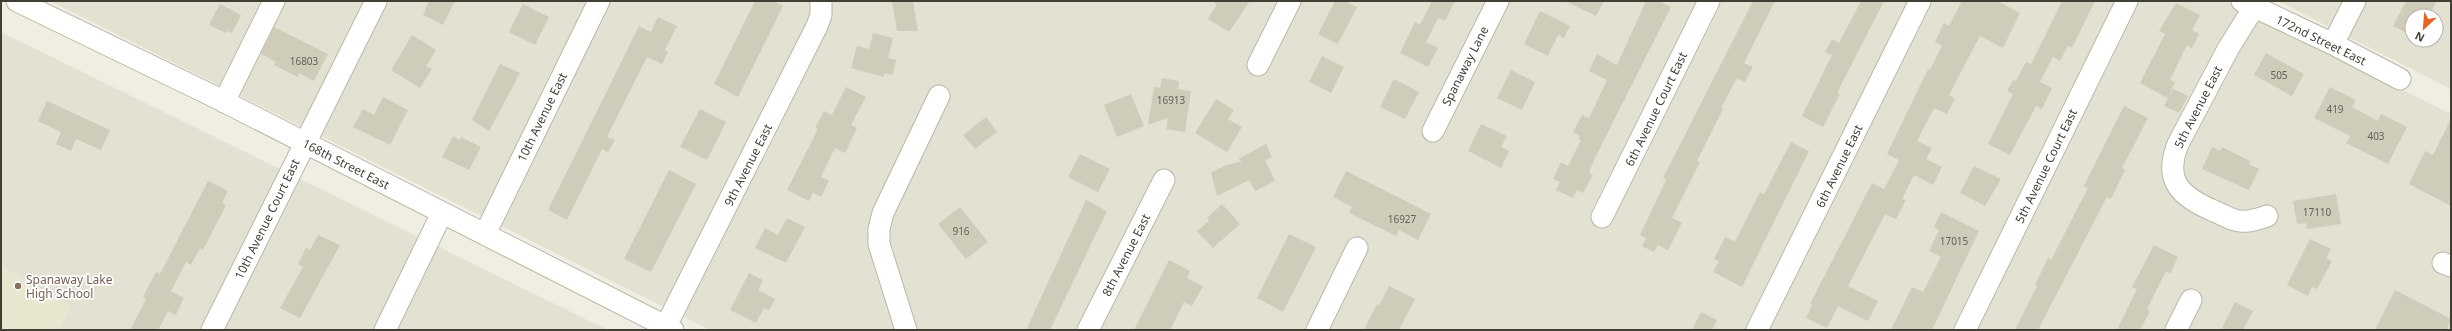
<svg xmlns="http://www.w3.org/2000/svg" width="2452" height="331" font-family="'Noto Sans',sans-serif">
<rect width="100%" height="100%" fill="#f0eee3"/>
<path fill="#e3e1d2" fill-rule="evenodd" d="M 50,1 L 2226,1 L 2451,114 L 2451,330 L 710,330 Z
M 2278,1 L 2451,1 L 2451,89 ZM 2412,16 L 2436,16 L 2436,40 L 2412,40 Z
M 1,32 L 608,330 L 58,330 L 70,306 L 1,266 Z"/>
<path fill="#e8e6ce" d="M 1,266 L 70,306 L 58,330 L 1,330 Z"/>
<path fill="#d0ccba" d="M 429,1 L 455,1 L 443,25 L 423,15 Z
M 755,1 L 773,1 L 783,6 L 738,97 L 714,84 Z
M 892,1 L 913,1 L 918,31 L 897,31 Z
M 1212,1 L 1250,1 L 1229,32 L 1208,19 L 1217,4 Z
M 1335,1 L 1345,1 L 1357,7 L 1338,44 L 1318,34 Z
M 1432,1 L 1455,1 L 1445,21 L 1438,18 L 1426,42 L 1438,48 L 1428,67 L 1400,53 L 1415,22 L 1420,25 Z
M 1565,1 L 1604,1 L 1596,16 Z
M 1646,1 L 1658,1 L 1671,7 L 1594,160 L 1589,173 L 1593,175 L 1583,193 L 1577,190 L 1573,198 L 1556,190 L 1560,182 L 1553,179 L 1561,162 L 1568,166 L 1581,140 L 1578,139 L 1580,136 L 1573,132 L 1582,115 L 1589,118 L 1607,80 L 1589,71 L 1597,54 L 1617,65 Z
M 1753,1 L 1775,1 L 1744,63 L 1753,67 L 1745,82 L 1737,78 L 1721,108 L 1723,109 L 1697,161 L 1700,162 L 1672,218 L 1682,223 L 1668,250 L 1658,245 L 1654,252 L 1642,246 L 1646,238 L 1640,235 L 1666,180 L 1663,178 Z
M 1861,1 L 1884,1 L 1837,93 L 1840,94 L 1823,127 L 1802,116 L 1832,55 L 1825,52 L 1832,39 L 1839,43 Z
M 1962,1 L 1997,1 L 2020,13 L 2003,48 L 1980,36 L 1949,95 L 1955,99 L 1947,114 L 1934,108 L 1917,141 L 1932,148 L 1926,159 L 1942,167 L 1933,185 L 1914,175 L 1902,199 L 1906,200 L 1896,219 L 1885,214 L 1848,286 L 1878,301 L 1868,321 L 1838,306 L 1827,328 L 1806,318 L 1812,305 L 1810,304 L 1872,183 L 1884,189 L 1899,160 L 1887,154 L 1928,69 L 1930,70 L 1942,46 L 1935,42 L 1944,23 L 1949,26 Z
M 2062,1 L 2095,1 L 2072,48 L 2068,46 L 2060,61 L 2053,57 L 2040,82 L 2052,88 L 2042,109 L 2036,106 L 2010,155 L 1988,144 L 2013,94 L 2007,91 L 2013,80 L 2016,81 L 2026,62 L 2031,64 Z
M 2406,1 L 2437,1 L 2429,16 L 2412,16 L 2412,36 L 2393,26 Z
M 2176,3 L 2200,15 L 2192,30 L 2199,34 L 2192,48 L 2187,45 L 2170,80 L 2175,82 L 2168,98 L 2140,83 L 2165,34 L 2159,31 Z
M 220,4 L 241,15 L 232,33 L 227,31 L 226,33 L 209,25 Z
M 523,4 L 549,17 L 535,45 L 509,32 Z
M 1540,11 L 1570,26 L 1564,38 L 1558,35 L 1548,56 L 1524,44 Z
M 658,17 L 677,26 L 665,50 L 668,52 L 662,64 L 647,57 L 607,137 L 615,140 L 608,152 L 602,149 L 567,220 L 548,210 L 639,26 L 651,32 Z
M 274,27 L 328,54 L 314,81 L 299,73 L 298,77 L 274,65 L 276,62 L 261,54 Z
M 873,33 L 893,38 L 888,58 L 896,60 L 893,75 L 884,73 L 884,77 L 851,68 L 857,46 L 869,49 Z
M 412,35 L 436,50 L 426,66 L 432,69 L 420,88 L 391,70 Z
M 2266,53 L 2304,74 L 2292,96 L 2254,75 Z
M 1322,56 L 1344,67 L 1331,93 L 1309,82 Z
M 500,64 L 520,73 L 489,131 L 472,120 Z
M 1511,70 L 1535,82 L 1522,110 L 1497,98 Z
M 1162,78 L 1179,81 L 1178,89 L 1191,91 L 1185,132 L 1166,129 L 1168,118 L 1148,125 L 1154,87 L 1160,88 Z
M 1394,79 L 1419,92 L 1405,119 L 1380,107 Z
M 846,87 L 866,97 L 851,125 L 857,128 L 845,153 L 835,148 L 821,177 L 829,181 L 821,197 L 813,193 L 809,201 L 787,190 L 818,129 L 815,128 L 824,111 L 832,115 Z
M 2330,87 L 2356,100 L 2352,107 L 2378,121 L 2381,114 L 2407,127 L 2388,164 L 2346,143 L 2350,136 L 2314,118 Z
M 2173,89 L 2188,96 L 2179,113 L 2164,106 Z
M 1131,94 L 1144,126 L 1117,137 L 1104,105 Z
M 383,97 L 408,110 L 390,145 L 353,127 L 363,109 L 374,115 Z
M 1216,99 L 1234,110 L 1228,119 L 1242,127 L 1227,152 L 1195,133 Z
M 47,101 L 110,130 L 101,150 L 76,139 L 71,151 L 56,144 L 61,132 L 38,121 Z
M 2124,106 L 2148,118 L 2122,168 L 2125,170 L 2111,199 L 2107,197 L 2038,330 L 2015,330 L 2037,286 L 2035,285 L 2048,258 L 2051,260 L 2088,188 L 2084,186 Z
M 700,109 L 726,122 L 707,160 L 680,147 Z
M 986,117 L 997,132 L 975,149 L 963,135 Z
M 2451,119 L 2451,206 L 2409,184 L 2425,151 L 2433,155 Z
M 1481,124 L 1507,136 L 1501,147 L 1509,151 L 1501,168 L 1468,151 Z
M 453,136 L 460,140 L 461,137 L 481,147 L 469,170 L 442,157 Z
M 1791,142 L 1809,151 L 1742,287 L 1713,272 L 1719,261 L 1714,259 L 1725,237 L 1735,242 L 1760,192 L 1764,194 Z
M 1266,144 L 1272,157 L 1265,160 L 1275,181 L 1255,191 L 1249,180 L 1217,196 L 1211,173 L 1224,166 L 1242,161 L 1238,159 Z
M 2212,147 L 2220,151 L 2222,147 L 2250,161 L 2249,164 L 2259,169 L 2249,190 L 2202,169 Z
M 1080,154 L 1110,169 L 1098,192 L 1068,177 Z
M 1974,166 L 2001,179 L 1985,206 L 1960,193 Z
M 669,170 L 696,184 L 651,272 L 624,259 Z
M 1346,171 L 1431,214 L 1418,240 L 1399,230 L 1396,236 L 1349,213 L 1352,207 L 1333,197 Z
M 208,181 L 228,191 L 222,203 L 226,205 L 203,250 L 200,248 L 191,265 L 186,262 L 171,291 L 184,298 L 176,315 L 168,311 L 158,330 L 130,330 L 146,299 L 143,297 L 156,272 L 160,274 Z
M 2336,194 L 2341,224 L 2307,229 L 2306,223 L 2297,224 L 2293,201 Z
M 1086,200 L 1107,211 L 1050,330 L 1026,330 Z
M 1222,204 L 1240,224 L 1213,248 L 1197,231 L 1209,221 L 1207,218 Z
M 960,207 L 988,242 L 966,259 L 938,224 Z
M 1941,212 L 1979,231 L 1932,330 L 1891,330 L 1912,287 L 1923,292 L 1941,257 L 1929,251 L 1939,230 L 1934,227 Z
M 787,218 L 805,227 L 786,263 L 755,248 L 765,228 L 778,235 Z
M 1289,234 L 1316,247 L 1283,312 L 1257,298 Z
M 318,235 L 340,245 L 300,318 L 280,308 L 303,267 L 298,264 L 306,248 L 310,250 Z
M 2310,239 L 2331,249 L 2326,258 L 2332,261 L 2317,289 L 2312,287 L 2308,296 L 2287,285 Z
M 2154,245 L 2178,257 L 2170,274 L 2166,271 L 2147,309 L 2150,311 L 2140,330 L 2117,330 L 2137,289 L 2132,287 Z
M 1169,260 L 1190,271 L 1187,278 L 1203,286 L 1192,306 L 1184,302 L 1170,330 L 1134,330 Z
M 749,273 L 763,280 L 758,290 L 775,299 L 769,310 L 764,308 L 756,323 L 730,310 Z
M 1389,286 L 1415,299 L 1399,330 L 1364,330 L 1377,304 L 1379,306 Z
M 2395,290 L 2451,319 L 2447,330 L 2375,330 Z
M 2235,302 L 2253,311 L 2243,330 L 2221,330 Z
M 1701,312 L 1717,320 L 1712,330 L 1692,330 Z"/>
<g fill="none" stroke-linecap="round" stroke-linejoin="round">
<g stroke="#bab7a7" stroke-width="23">
<path id="minor" d="M 17,1 L 215,97 L 673,330
M 2242,1 L 2333,44 L 2400,79
M 2254,7 L 2228,49 L 2178,144 C 2163,181 2181,197 2214,211 C 2222,214 2232,221 2240,221 C 2250,222 2258,219 2267,216
M 2333,44 L 2355,1
M 1258,65 L 1290,1
M 224,102 L 274,1
M 1433,131 L 1498,1
M 1602,217 L 1709,1
M 485,234 L 599,1
M 2443,263 L 2451,266
M 666,326 L 817,26 L 821,15 L 821,1
M 212,330 L 376,1
M 385,330 L 442,213
M 906,330 L 879,244 L 879,229 L 883,213 L 939,96
M 1088,330 L 1164,180
M 1317,330 L 1357,248
M 1757,330 L 1920,1
M 1965,330 L 2127,1
M 2176,330 L 2191,300"/>
</g>
<use href="#minor" stroke="#fff" stroke-width="21"/>
</g>
<circle fill="#8d6e63" stroke="#fff" stroke-width="1.5" cx="18" cy="286" r="4"/>
<g text-anchor="middle" dominant-baseline="central" stroke-width="3.5" stroke-linejoin="round" paint-order="stroke">
<g font-size="10" fill="#656256">
<text x="304" y="61">16803</text>
<text x="2279" y="75">505</text>
<text x="1171" y="100">16913</text>
<text x="2335" y="109">419</text>
<text x="2376" y="136">403</text>
<text x="2317" y="212">17110</text>
<text x="1402" y="219">16927</text>
<text x="961" y="231">916</text>
<text x="1954" y="241">17015</text>
</g>
<g font-size="12" fill="#413e34" stroke="#fff">
<text transform="translate(2321 40) rotate(26)">172nd Street East</text>
<text transform="translate(1465 66) rotate(-63)">Spanaway Lane</text>
<text transform="translate(2198 107) rotate(-63)">5th Avenue East</text>
<text transform="translate(1656 109) rotate(-64)">6th Avenue Court East</text>
<text transform="translate(542 117) rotate(-64)">10th Avenue East</text>
<text transform="translate(346 164) rotate(27)">168th Street East</text>
<text transform="translate(748 165) rotate(-63)">9th Avenue East</text>
<text transform="translate(1839 166) rotate(-64)">6th Avenue East</text>
<text transform="translate(2046 166) rotate(-64)">5th Avenue Court East</text>
<text transform="translate(267 219) rotate(-64)">10th Avenue Court East</text>
<text transform="translate(1126 255) rotate(-63)">8th Avenue East</text>
</g>
<g font-size="12" fill="#785e54" stroke="#fff" text-anchor="start">
<text x="26" y="279">Spanaway Lake<tspan x="26" dy="14">High School</tspan></text>
</g>
</g>
<rect width="2452" height="331" fill="none" stroke="#413e34" stroke-width="4"/>
<g transform="translate(2424 28) rotate(206)"><circle r="19" fill="#ffffff" stroke="#b3b2ae"/>
<path d="M0-3L7 15L0 10L-7 15Z" fill="#e76523"/>
<text y="-6" font-size="11" font-weight="bold" text-anchor="middle" fill="#413e34">N</text>
</g>
</svg>
